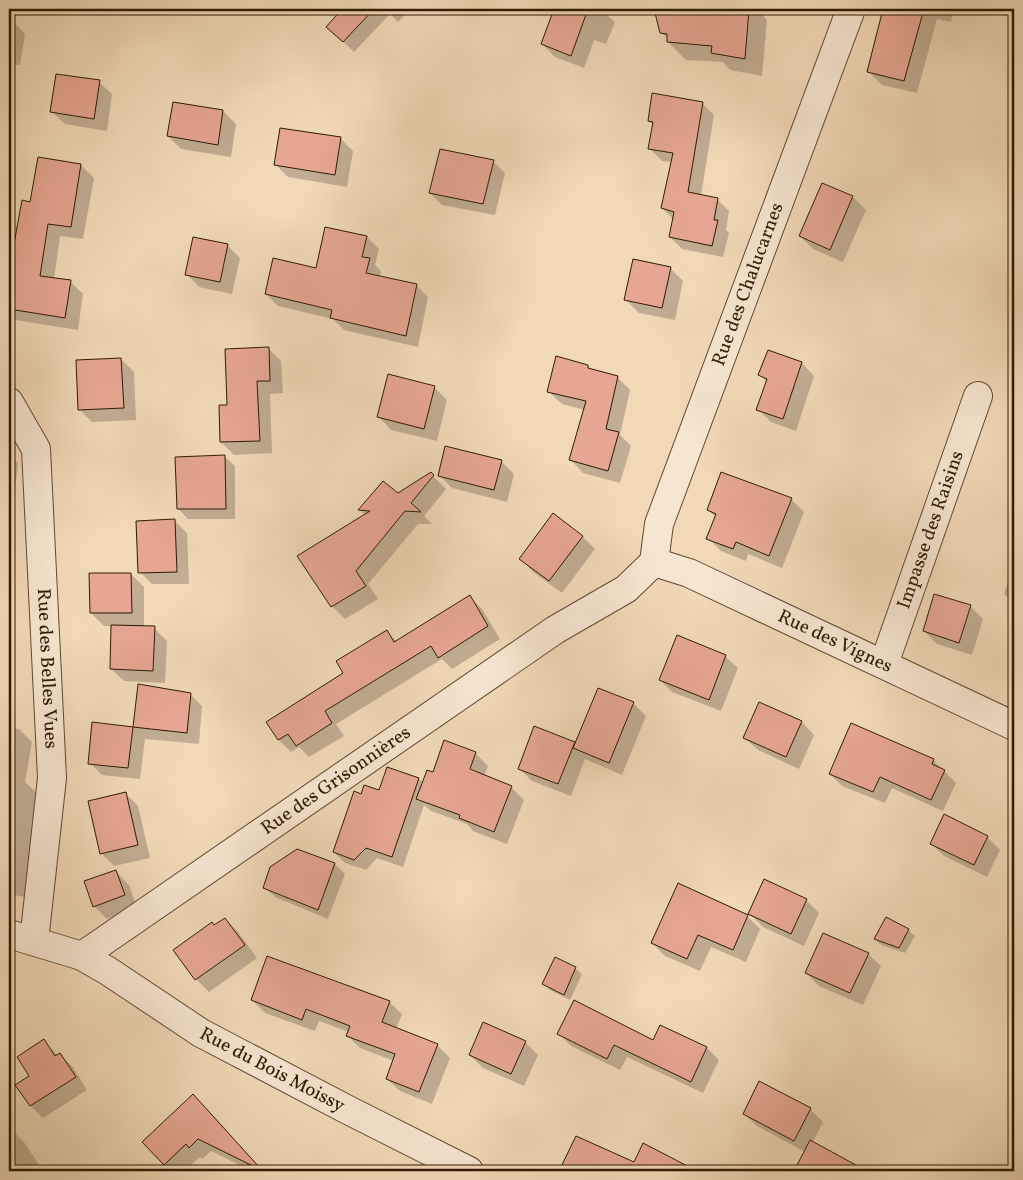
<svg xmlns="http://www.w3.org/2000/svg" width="1023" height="1180" font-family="Vollkorn,serif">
<rect width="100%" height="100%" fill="#f1d9b8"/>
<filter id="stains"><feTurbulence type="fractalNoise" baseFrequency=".004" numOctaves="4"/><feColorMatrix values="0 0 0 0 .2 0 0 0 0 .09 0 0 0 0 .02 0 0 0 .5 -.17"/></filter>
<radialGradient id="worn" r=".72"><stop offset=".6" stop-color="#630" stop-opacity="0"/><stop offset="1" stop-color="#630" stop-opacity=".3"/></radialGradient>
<path fill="#0003" d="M 341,9 L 411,9 L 398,22 L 390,14 L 354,52 L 338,37 L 337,16 L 336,14 Z
M 555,9 L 600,9 L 615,22 L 606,44 L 594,40 L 584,68 L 555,57 L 542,44 Z
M 657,9 L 757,9 L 767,20 L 762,76 L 730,70 L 723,62 L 686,60 L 668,42 L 668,39 L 661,32 Z
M 886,9 L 954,9 L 951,22 L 937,19 L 917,93 L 882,85 L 869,72 Z
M 9,22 L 14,22 L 25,34 L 20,65 L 9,64 Z
M 99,82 L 112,94 L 107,131 L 65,124 L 52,112 Z
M 702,103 L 714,115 L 701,196 L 717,199 L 729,211 L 726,230 L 729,233 L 723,257 L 682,249 L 670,237 L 674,220 L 662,208 L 672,162 L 662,161 L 650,149 L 654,126 L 649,121 Z
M 223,111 L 236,124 L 231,157 L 181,149 L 168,136 Z
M 340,138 L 353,151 L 347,187 L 288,177 L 275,164 Z
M 39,158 L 81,165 L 94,178 L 83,239 L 60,236 L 54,279 L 71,282 L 83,294 L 78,330 L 9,319 L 9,250 L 14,251 L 31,203 Z
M 493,161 L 505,173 L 495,215 L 442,205 L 430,193 Z
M 823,185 L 853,197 L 866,210 L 843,262 L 813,249 L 800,236 Z
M 367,237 L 379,249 L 375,265 L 381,271 L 380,277 L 416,285 L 428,297 L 418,347 L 344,330 L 333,319 L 278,306 L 266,294 L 317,270 Z
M 227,245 L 240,258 L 232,294 L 199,287 L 187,274 Z
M 670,268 L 683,281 L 675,320 L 639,313 L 626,300 Z
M 268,348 L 281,361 L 283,393 L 270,394 L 272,453 L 234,455 L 221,442 L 229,406 Z
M 121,359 L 134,372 L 136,420 L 92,422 L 79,409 Z
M 802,363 L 814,376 L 796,431 L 771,422 L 758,409 L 767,382 L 760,375 Z
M 588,366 L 591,370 L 617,377 L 630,390 L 620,435 L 631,446 L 620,483 L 583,473 L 571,460 L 585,410 L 562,404 L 549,392 Z
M 434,387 L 447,400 L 437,441 L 391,430 L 379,417 Z
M 9,454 L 18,463 L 14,497 L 9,496 Z
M 224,456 L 235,466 L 235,519 L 188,519 L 178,508 Z
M 501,461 L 514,474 L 507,502 L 452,488 L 440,476 Z
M 431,474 L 446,489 L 424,516 L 432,524 L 418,524 L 368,584 L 378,599 L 345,619 L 332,606 L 303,562 L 365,515 L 360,510 L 383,482 L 398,494 Z
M 791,499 L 804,512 L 782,568 L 748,554 L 746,561 L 721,551 L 708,538 L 716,517 L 708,510 Z
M 175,521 L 187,533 L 189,584 L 152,584 L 140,572 Z
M 583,537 L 595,549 L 562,593 L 533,572 L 521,559 Z
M 1014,562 L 1014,604 L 1004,594 Z
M 131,574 L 144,587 L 144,627 L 154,628 L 167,641 L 165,683 L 124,681 L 111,669 L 113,626 L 104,626 L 91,613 Z
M 470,597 L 482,609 L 500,639 L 452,669 L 442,659 L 336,724 L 344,736 L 309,757 L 299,747 L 291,752 L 279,740 L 268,723 L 345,673 L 387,631 L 397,642 Z
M 970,606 L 983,619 L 972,655 L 937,644 L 924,631 Z
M 678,637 L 726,657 L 738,668 L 721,711 L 672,692 L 660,680 Z
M 139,685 L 190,694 L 202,706 L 199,744 L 145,739 L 140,779 L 102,775 L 90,763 L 93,724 L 134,728 Z
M 633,703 L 646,716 L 622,775 L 585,759 L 571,796 L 532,781 L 520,769 L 574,743 L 576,744 Z
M 760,703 L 802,722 L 814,735 L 799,769 L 758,750 L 745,738 Z
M 9,728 L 19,729 L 32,742 L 25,782 L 39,795 L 30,898 L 9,894 Z
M 475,753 L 488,766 L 484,776 L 511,787 L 524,800 L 507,844 L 473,831 L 467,824 L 431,811 L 424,805 L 403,867 L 377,858 L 366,870 L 345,863 L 334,852 L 362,795 L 419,779 L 423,783 L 433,773 Z
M 933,760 L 956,783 L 943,811 L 892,788 L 885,803 L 842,786 L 830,774 Z
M 125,793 L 138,806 L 150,858 L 114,866 L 101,853 Z
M 987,837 L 1000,850 L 987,877 L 944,856 L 931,843 Z
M 297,850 L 335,864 L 345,874 L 328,919 L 275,897 L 265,887 Z
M 116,872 L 129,885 L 137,908 L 107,919 L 94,906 Z
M 806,900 L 819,913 L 804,946 L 763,927 L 750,914 Z
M 747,916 L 760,929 L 746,962 L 711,947 L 700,971 L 665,956 L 652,943 Z
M 225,919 L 238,932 L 257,958 L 209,992 L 196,979 L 175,950 Z
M 908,930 L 915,936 L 905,953 L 881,945 L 875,939 Z
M 868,954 L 881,966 L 863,1005 L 819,986 L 806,973 Z
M 575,968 L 582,974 L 570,1000 L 550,990 L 543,983 Z
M 252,1000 L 389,1002 L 402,1014 L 396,1029 L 437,1045 L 450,1058 L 432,1104 L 400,1091 L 387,1079 L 394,1061 L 360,1048 L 348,1036 L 349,1032 L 319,1021 L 315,1031 L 265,1013 Z
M 660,1027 L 707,1048 L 719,1060 L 703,1093 L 627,1057 L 620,1070 L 571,1046 L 559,1034 L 654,1041 Z
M 44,1041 L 58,1056 L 60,1055 L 73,1067 L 87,1090 L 43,1118 L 31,1106 L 31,1077 Z
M 525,1042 L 538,1055 L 524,1086 L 483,1068 L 470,1055 Z
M 205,1108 L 262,1171 L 252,1171 L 211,1151 L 202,1159 L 200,1157 L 184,1171 L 172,1171 L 144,1142 Z
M 810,1109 L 823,1122 L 807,1153 L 757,1126 L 744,1114 Z
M 11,1129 L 24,1142 L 43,1171 L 9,1171 L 9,1131 Z
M 577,1137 L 634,1164 L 689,1169 L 692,1171 L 560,1171 Z"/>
<path fill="#e6a693" stroke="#2d1b03" d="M 342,9 L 374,9 L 343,42 L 326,27 Z
M 554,9 L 588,9 L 571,56 L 541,44 Z
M 654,9 L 749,9 L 745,59 L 711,53 L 712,46 L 667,42 L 667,34 L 660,33 Z
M 883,9 L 924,9 L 904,81 L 867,72 Z
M 56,74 L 100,80 L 94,119 L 50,112 Z
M 652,93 L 703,102 L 688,192 L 718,198 L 714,220 L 718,220 L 712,246 L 669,237 L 674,212 L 661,208 L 673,153 L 648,149 L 653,122 L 648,121 Z
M 173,102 L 223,110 L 218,145 L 167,136 Z
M 280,128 L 341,137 L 335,175 L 274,165 Z
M 440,149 L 494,160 L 483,204 L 429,193 Z
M 38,157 L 81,164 L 71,227 L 48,224 L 40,276 L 71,280 L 65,318 L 9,309 L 9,248 L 13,249 L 22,200 L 30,202 Z
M 822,183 L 853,196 L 830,250 L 799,236 Z
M 325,227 L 367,236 L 362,257 L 370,258 L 366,273 L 417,284 L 406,336 L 330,318 L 332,310 L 265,294 L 273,258 L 316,268 Z
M 193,237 L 228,244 L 220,282 L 185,275 Z
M 633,259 L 671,267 L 662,308 L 624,300 Z
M 269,347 L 270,381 L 257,381 L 260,441 L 220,442 L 219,405 L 227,405 L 225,349 Z
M 768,350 L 802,362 L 783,419 L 756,410 L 767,379 L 758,375 Z
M 556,356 L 588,365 L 588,368 L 618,376 L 606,429 L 619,432 L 608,471 L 569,460 L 586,401 L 547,392 Z
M 121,358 L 124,408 L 78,410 L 76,360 Z
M 388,374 L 435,386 L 424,429 L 377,417 Z
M 445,446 L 502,460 L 494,490 L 438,476 Z
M 225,455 L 226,509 L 177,509 L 175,457 Z
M 431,472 L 434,475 L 411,503 L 421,512 L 405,511 L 356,571 L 366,586 L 331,607 L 297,556 L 370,511 L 358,510 L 383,481 L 398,493 Z
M 721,472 L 792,498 L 769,556 L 736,542 L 733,549 L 706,539 L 716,514 L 707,510 Z
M 553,513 L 583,536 L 549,581 L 519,559 Z
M 175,519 L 177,572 L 138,573 L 136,521 Z
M 89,573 L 131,573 L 132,613 L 90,613 Z
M 934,594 L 971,605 L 959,643 L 923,631 Z
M 470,595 L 488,626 L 438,658 L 431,646 L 325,711 L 332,723 L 296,746 L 288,734 L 278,740 L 266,722 L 343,673 L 336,661 L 387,630 L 394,642 Z
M 111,625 L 155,626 L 153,671 L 110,669 Z
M 677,635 L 726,655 L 709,700 L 659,680 Z
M 138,684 L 191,693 L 187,733 L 133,727 L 128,768 L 88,764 L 92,722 L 133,727 Z
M 598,688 L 634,702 L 609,763 L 573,748 Z
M 759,702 L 802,721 L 786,757 L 743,738 Z
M 851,723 L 934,759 L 932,764 L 945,770 L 931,800 L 880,777 L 873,792 L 829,774 Z
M 534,726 L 575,742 L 558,784 L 518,769 Z
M 444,740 L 476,752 L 470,769 L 512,786 L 494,832 L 459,818 L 460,815 L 416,799 L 427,770 L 433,772 Z
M 387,767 L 419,778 L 392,857 L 366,848 L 354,860 L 333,852 L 354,791 L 361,794 L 364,785 L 379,790 Z
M 126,792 L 138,845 L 100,854 L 88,801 Z
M 944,814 L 988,836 L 974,865 L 930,844 Z
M 297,849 L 335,863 L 318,910 L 263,888 L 270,867 Z
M 116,870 L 125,895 L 93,907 L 84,881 Z
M 764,879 L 807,899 L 791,934 L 748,914 Z
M 678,883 L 748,915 L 733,950 L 698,935 L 687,959 L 651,943 Z
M 886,917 L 909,929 L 899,948 L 874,939 Z
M 225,918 L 245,945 L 195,980 L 173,950 L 212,922 L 214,925 Z
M 823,933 L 869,953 L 850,993 L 805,973 Z
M 267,956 L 390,1001 L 382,1022 L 438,1044 L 419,1092 L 386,1079 L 395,1054 L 346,1036 L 350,1026 L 306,1009 L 302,1020 L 251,1000 Z
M 555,957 L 576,967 L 564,995 L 542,984 Z
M 574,1000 L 653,1040 L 660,1025 L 707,1047 L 691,1082 L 614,1045 L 607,1059 L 557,1034 Z
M 483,1022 L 526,1041 L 511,1074 L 469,1055 Z
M 44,1039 L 55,1056 L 60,1053 L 76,1077 L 30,1106 L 15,1085 L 29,1076 L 17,1057 Z
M 759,1081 L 811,1108 L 794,1141 L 743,1114 Z
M 193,1094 L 260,1168 L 259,1169 L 198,1139 L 189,1148 L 186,1144 L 164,1165 L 142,1142 Z
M 576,1136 L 634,1162 L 643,1143 L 697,1171 L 559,1171 Z
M 810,1140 L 867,1171 L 794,1171 Z"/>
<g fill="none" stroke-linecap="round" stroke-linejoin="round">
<g stroke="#5e4a30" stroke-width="30">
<g id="street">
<path id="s1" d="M 9,402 L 36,449 L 52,778 L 34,941"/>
<path id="s2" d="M 654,562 L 659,524 L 851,9"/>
<path id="s3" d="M 654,562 L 689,573 L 1014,726"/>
<path id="s4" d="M 884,664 L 978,396"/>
<path id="s5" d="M 9,934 L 82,956 L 555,630 L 626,589 L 654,562"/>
<path id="s6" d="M 82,956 L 108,971 L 201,1033 L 348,1110 L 469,1171"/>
</g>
</g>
<use href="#street" stroke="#f6e6d1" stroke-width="28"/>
</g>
<g text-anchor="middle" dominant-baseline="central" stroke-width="4" stroke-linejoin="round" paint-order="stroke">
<g font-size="19" fill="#2d1b03" stroke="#f6e6d1">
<text stroke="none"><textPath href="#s2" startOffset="294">Rue des Chalucarnes</textPath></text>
<text stroke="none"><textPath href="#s4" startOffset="142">Impasse des Raisins</textPath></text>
<text stroke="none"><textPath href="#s3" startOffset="198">Rue des Vignes</textPath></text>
<text stroke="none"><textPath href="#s1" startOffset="274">Rue des Belles Vues</textPath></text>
<text stroke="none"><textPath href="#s5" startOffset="385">Rue des Grisonnières</textPath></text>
<text stroke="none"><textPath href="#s6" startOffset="222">Rue du Bois Moissy</textPath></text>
</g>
</g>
<rect width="1023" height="1180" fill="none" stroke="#f1d9b8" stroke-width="30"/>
<rect x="10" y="10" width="1003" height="1160" fill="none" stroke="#2d1b03" stroke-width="2.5"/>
<rect x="15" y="15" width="993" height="1150" fill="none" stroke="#2d1b03"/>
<rect width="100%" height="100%" filter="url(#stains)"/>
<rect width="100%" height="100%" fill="url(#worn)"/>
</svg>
